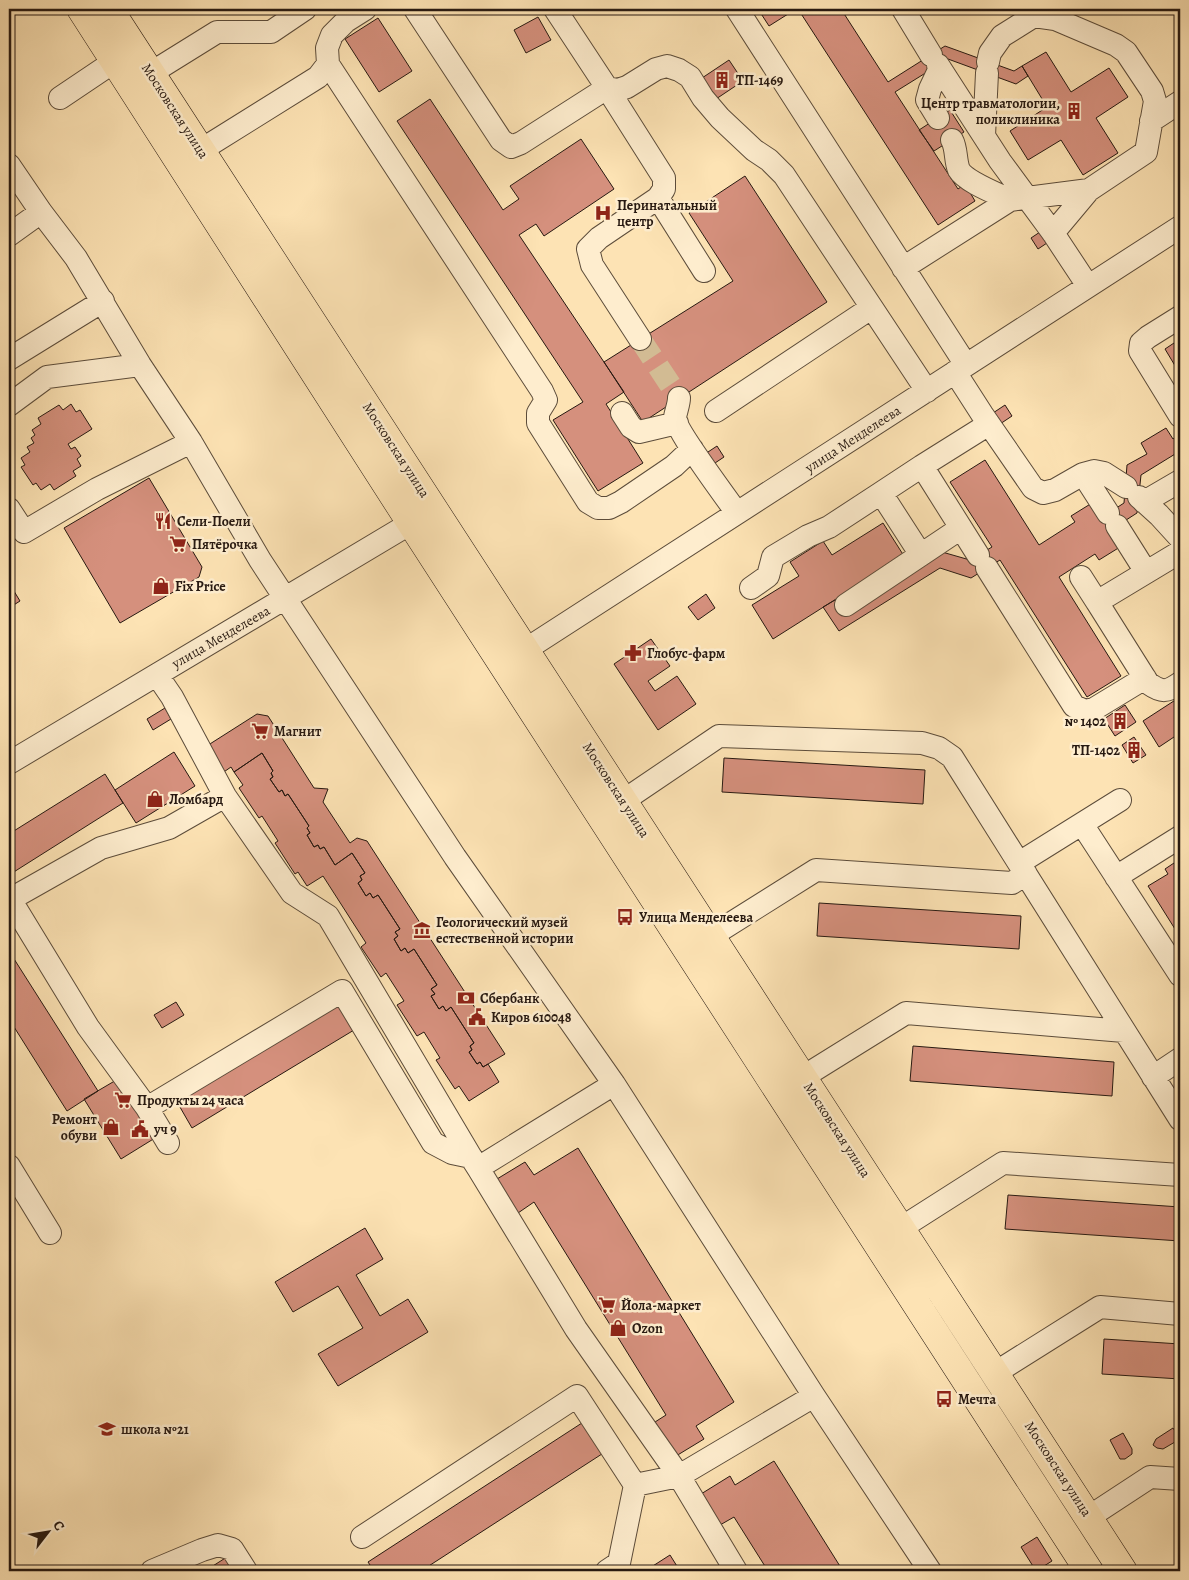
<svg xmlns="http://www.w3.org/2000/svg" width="1189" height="1580" font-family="Alegreya,serif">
<rect width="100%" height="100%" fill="#fde3b4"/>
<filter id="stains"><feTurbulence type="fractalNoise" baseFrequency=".004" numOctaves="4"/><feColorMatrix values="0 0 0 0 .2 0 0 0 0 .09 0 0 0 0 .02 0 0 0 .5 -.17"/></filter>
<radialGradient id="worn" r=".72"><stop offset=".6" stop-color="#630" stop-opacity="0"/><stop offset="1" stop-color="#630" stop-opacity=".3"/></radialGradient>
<path fill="#d5907d" stroke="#271911" d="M 758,9 L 796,9 L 769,26 Z
M 798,9 L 841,9 L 888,82 L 945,46 L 1014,71 L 1022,66 L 1028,76 L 1016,84 L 948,59 L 895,92 L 958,189 L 965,184 L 975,201 L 938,225 Z
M 538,17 L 551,40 L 526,53 L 514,30 Z
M 378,18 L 412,71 L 379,92 L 345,39 Z
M 1046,52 L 1071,92 L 1109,68 L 1128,97 L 1096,118 L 1118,153 L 1083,175 L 1061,140 L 1028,160 L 1010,131 L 1047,107 L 1022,66 Z
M 729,60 L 743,81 L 716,99 L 702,78 Z
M 430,99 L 503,210 L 519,199 L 510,186 L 581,139 L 614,189 L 544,236 L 536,224 L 519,235 L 624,392 L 606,404 L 643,463 L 598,491 L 553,420 L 583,402 L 397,121 Z
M 950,110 L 964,132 L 934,151 L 919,130 Z
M 745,176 L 827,302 L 643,422 L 604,362 L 733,281 L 689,213 Z
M 1043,230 L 1050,241 L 1038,249 L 1031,238 Z
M 1180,339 L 1180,374 L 1165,349 Z
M 71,404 L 76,412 L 80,410 L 92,429 L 68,444 L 71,449 L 75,447 L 81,456 L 77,459 L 81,466 L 73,471 L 76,476 L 54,490 L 50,484 L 41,490 L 36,483 L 33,485 L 21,467 L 25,465 L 21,458 L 30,452 L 27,447 L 34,443 L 31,438 L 35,435 L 32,430 L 41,424 L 38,418 L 59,405 L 63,410 Z
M 1005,405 L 1012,416 L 1000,424 L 993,413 Z
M 1166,428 L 1173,439 L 1180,434 L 1180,451 L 1141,475 L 1137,513 L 1109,531 L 1120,547 L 1099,560 L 1095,554 L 1059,577 L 1121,676 L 1087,697 L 1000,560 L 971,578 L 940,568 L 839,631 L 823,607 L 835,600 L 844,615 L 942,552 L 970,560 L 992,547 L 950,482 L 985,460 L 1039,545 L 1075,522 L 1071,516 L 1092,503 L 1101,518 L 1124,503 L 1127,465 L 1147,454 L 1141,443 Z
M 717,446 L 724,457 L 712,465 L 705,454 Z
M 149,478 L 202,567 L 199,577 L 120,623 L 64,528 Z
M 883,523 L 904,556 L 773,639 L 752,605 L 799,576 L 790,562 L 823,541 L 832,555 Z
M 9,583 L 20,601 L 9,608 Z
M 706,594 L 715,608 L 698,620 L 688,607 Z
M 651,639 L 670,666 L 648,681 L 655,691 L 677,676 L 696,704 L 658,730 L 614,664 Z
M 1180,697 L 1180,733 L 1159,747 L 1143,721 Z
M 1125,705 L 1136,722 L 1115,736 L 1104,719 Z
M 165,708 L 171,719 L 153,730 L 147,719 Z
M 257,714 L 268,716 L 314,788 L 328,789 L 323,802 L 350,843 L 357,838 L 367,841 L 505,1054 L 483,1067 L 480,1062 L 477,1064 L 469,1052 L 472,1050 L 470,1046 L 474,1043 L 451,1007 L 446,1011 L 443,1006 L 439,1009 L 431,996 L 435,994 L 431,989 L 437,985 L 414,949 L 408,953 L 405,948 L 401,951 L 394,939 L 398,936 L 395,932 L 400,929 L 378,895 L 373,898 L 370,893 L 366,896 L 358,883 L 362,880 L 360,876 L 365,873 L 352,853 L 335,865 L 324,847 L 320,849 L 318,845 L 314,847 L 307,835 L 310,833 L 307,828 L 309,826 L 288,794 L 285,796 L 282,790 L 279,792 L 270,779 L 273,777 L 271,773 L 273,771 L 262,753 L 234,772 L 231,767 L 218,776 L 202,749 Z
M 1134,737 L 1146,755 L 1133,763 L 1122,745 Z
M 174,752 L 195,786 L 136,823 L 115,790 Z
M 262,753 L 273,771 L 271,773 L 273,777 L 270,779 L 279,792 L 282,790 L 285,796 L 288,794 L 309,826 L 307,828 L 310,833 L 307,835 L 314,847 L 318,845 L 320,849 L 324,847 L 335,865 L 352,853 L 365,873 L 360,876 L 362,880 L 358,883 L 366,896 L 370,893 L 373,898 L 378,895 L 400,929 L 395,932 L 398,936 L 394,939 L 401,951 L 405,948 L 408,953 L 414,949 L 437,985 L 431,989 L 435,994 L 431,996 L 439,1009 L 443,1006 L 446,1011 L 451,1007 L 474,1043 L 470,1046 L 472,1050 L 469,1052 L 477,1064 L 480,1062 L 483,1067 L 488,1064 L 499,1082 L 469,1101 L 459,1086 L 455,1089 L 436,1060 L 440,1058 L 424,1032 L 417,1036 L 397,1005 L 404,1001 L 386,973 L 381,977 L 361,947 L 366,943 L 323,876 L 307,886 L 298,872 L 295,874 L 275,843 L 278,841 L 262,816 L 259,818 L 239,788 L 243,785 L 234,772 Z
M 724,758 L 925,770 L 923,804 L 722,792 Z
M 105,774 L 123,803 L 9,875 L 9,834 Z
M 1180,859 L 1180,937 L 1148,886 L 1168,874 L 1165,869 Z
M 819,903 L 1021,916 L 1019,949 L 817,936 Z
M 9,951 L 98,1091 L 67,1111 L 9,1019 Z
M 339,995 L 359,1027 L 192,1128 L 173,1095 Z
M 176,1002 L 184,1015 L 162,1028 L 154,1015 Z
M 913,1046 L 1114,1062 L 1112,1096 L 910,1081 Z
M 118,1079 L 155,1138 L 121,1159 L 84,1099 Z
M 578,1148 L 734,1402 L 696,1426 L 704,1439 L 676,1456 L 655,1422 L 666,1415 L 534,1202 L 518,1213 L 497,1179 L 525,1162 L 534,1175 Z
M 1008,1195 L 1180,1207 L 1180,1241 L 1005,1229 Z
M 365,1228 L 383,1259 L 356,1275 L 380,1316 L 408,1299 L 428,1332 L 338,1386 L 318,1354 L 363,1328 L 338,1286 L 293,1312 L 275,1282 Z
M 1104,1339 L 1180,1344 L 1180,1379 L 1102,1374 Z
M 585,1421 L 605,1452 L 421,1571 L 374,1571 L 368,1562 Z
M 1173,1428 L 1180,1439 L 1163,1449 L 1157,1448 L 1153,1445 L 1156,1439 Z
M 1123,1433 L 1132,1449 L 1132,1454 L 1125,1459 L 1120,1459 L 1110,1440 Z
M 774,1461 L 843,1571 L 768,1571 L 734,1517 L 720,1525 L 701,1494 L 730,1476 L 735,1485 Z
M 1037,1537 L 1052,1561 L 1036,1571 L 1021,1547 Z
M 230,1555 L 241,1571 L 205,1571 Z
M 670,1555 L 680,1571 L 645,1571 Z"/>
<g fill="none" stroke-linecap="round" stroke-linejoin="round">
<path stroke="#d2bb93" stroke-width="22" stroke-dasharray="22 11" stroke-linecap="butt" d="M 640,339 L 679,398"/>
<g stroke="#5c4c3a" stroke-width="24">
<path id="minor" d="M 415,9 L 501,140 L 511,147 L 521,143 L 607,88 L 664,178 L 664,189 L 658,198 L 704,271
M 555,9 L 607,88 L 618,90 L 627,87 L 656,69 L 667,66 L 679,70 L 690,77 L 703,98 L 720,118 L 754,150 L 769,160 L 784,175 L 927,391
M 737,9 L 966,365
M 903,9 L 931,55
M 988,62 L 990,53 L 1002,36 L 1034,16 L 1055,19 L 1116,45 L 1126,52 L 1152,91 L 1155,101 L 1146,152 L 1089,190 L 1053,233
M 328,64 L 542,391 L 546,400 L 538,413 L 538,423 L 588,502 L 598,508 L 609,508 L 621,502 L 674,466 L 692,449
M 938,65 L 1000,161 L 1053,233 L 1088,286
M 151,73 L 217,32 L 271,32 L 305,9
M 60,98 L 115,61
M 938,118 L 927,100 L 930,89 L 940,68
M 1151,121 L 1180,102
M 984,136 L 987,73
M 952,140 C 957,149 955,161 959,170 C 966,182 998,194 1010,200
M 201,150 L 318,77 L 328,64 L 327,48 L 332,35 L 346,21 L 365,9
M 9,165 L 41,212 L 76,258 L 140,365 L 191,442 L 260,560 L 455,857 L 614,1084 L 814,1396 L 930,1571
M 9,235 L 41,212
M 903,268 L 1010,200 L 1089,190
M 1180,317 L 1148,337 L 1141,343 L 1140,351 L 1180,416
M 640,339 L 592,265 L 588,249 L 599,238 L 658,198
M 9,359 L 103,301
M 955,372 L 982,414 L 1033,488 L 1043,493 L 1055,490 L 1083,474 L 1094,471 L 1104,473 L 1126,487
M 679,398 C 679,404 676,411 675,417 C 675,429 727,499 737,513
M 9,405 L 47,377 L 140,365
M 716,411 L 871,308
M 622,413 L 631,427 L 639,432 L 677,423
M 1083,474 L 1108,513
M 1139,497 L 1159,515 L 1180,538
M 1144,502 L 1180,481
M 9,509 L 24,532 L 97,489 L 191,442
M 1117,526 L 1146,572
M 1180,552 L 1097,602 L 1148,683 C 1162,693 1167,692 1180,683
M 921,555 L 881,493 L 922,466
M 978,555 L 922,466 L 989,424
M 987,568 L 1074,706 L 1085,711 L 1094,709 L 1145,678
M 1081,577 L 1097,602
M 751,588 L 768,576 L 773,557 L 808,536 L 829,527 L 881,493
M 846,605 L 961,528
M 525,650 L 1180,227
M 157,675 L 172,697 L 225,796 L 292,893 L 328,916 L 471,1157
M 9,763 L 411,523
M 623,801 L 719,736 L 922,743 L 939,748 L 952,757 L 1180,1119
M 1082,824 L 1180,975
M 1019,863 L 1120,800
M 1116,877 L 1180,837
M 10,899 L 88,1027 L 147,1108 L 168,1143
M 9,900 L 101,848 L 169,828 L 225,796
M 711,936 L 816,870 L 1012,883 L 1026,874
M 803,1077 L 906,1013 L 1124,1031
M 1153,1077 L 1180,1059
M 147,1108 L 342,991 L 433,1143 L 452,1153 L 471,1157 L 478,1168 L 614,1084
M 9,1166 L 50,1233
M 478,1168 L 576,1329 L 679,1476 L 736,1571
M 901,1228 L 1003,1163 L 1180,1175
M 995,1373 L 1100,1307 L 1180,1314
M 1089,1517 L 1150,1477 L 1180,1479
M 362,1537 L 577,1396 L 635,1485
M 152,1571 L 202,1550 L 218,1545 L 232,1549 L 246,1571
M 607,1571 L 619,1563 L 635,1485 L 679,1476 L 814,1396"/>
</g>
<g stroke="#271911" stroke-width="29">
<path id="major" d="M 81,9 L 411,523 L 1089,1571
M 109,9 L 1123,1571"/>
</g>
<use href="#minor" stroke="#feedce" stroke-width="22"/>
<use href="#major" stroke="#fde3b4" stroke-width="28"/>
</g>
<defs>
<g id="building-bare" transform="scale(1.35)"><path d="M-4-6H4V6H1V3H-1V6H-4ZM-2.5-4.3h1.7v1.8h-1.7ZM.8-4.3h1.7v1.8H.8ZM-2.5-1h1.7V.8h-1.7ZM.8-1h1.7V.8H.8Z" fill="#8f2418" stroke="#feedce" stroke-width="2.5" paint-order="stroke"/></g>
<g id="hospital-bare" transform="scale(1.35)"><path d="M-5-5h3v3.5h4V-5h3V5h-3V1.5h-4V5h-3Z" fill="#8f2418" stroke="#feedce" stroke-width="2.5" paint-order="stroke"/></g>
<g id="restaurant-bare" transform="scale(1.35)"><path d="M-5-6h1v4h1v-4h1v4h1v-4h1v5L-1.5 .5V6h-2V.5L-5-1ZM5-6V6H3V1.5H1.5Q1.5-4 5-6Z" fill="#8f2418" stroke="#feedce" stroke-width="2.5" paint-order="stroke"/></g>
<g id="supermarket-bare" transform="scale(1.35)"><path d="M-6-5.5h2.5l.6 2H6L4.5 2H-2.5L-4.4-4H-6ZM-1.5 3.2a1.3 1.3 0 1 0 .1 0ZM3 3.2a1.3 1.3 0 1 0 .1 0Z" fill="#8f2418" stroke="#feedce" stroke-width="2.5" paint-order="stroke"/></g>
<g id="shop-bare" transform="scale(1.35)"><path d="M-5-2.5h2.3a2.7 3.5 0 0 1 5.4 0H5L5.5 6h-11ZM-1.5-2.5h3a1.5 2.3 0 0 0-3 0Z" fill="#8f2418" stroke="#feedce" stroke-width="2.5" paint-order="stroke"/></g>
<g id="pharmacy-bare" transform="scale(1.35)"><path d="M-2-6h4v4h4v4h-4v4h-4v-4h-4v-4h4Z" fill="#8f2418" stroke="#feedce" stroke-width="2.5" paint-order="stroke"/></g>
<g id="bus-bare" transform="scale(1.35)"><path d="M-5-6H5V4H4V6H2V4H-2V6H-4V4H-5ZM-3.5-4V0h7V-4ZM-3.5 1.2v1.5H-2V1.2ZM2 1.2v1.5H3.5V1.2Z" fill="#8f2418" stroke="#feedce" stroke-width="2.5" paint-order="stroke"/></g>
<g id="museum-bare" transform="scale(1.35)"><path d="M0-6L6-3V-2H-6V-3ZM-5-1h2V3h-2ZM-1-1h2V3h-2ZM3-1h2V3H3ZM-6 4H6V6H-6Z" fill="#8f2418" stroke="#feedce" stroke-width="2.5" paint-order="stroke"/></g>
<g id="bank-bare" transform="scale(1.35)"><path d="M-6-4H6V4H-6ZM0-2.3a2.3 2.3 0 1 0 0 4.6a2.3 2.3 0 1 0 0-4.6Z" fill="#8f2418" stroke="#feedce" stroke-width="2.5" paint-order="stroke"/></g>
<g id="civic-bare" transform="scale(1.35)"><path d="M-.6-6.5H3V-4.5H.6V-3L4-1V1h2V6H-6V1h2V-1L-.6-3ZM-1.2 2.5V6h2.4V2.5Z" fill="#8f2418" stroke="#feedce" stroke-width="2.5" paint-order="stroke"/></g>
<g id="school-bare" transform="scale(1.35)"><path d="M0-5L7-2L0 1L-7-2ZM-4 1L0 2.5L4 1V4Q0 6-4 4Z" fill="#8f2418" stroke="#feedce" stroke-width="2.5" paint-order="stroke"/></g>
</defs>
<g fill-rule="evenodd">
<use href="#building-bare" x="722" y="80"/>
<use href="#building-bare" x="1074" y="111"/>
<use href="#hospital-bare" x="603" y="213"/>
<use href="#restaurant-bare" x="163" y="521"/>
<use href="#supermarket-bare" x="178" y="544"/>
<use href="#shop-bare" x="161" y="586"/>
<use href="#pharmacy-bare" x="633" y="653"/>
<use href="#building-bare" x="1120" y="721"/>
<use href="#supermarket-bare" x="260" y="731"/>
<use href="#building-bare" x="1134" y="750"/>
<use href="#shop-bare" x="155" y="799"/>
<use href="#bus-bare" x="625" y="917"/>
<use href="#museum-bare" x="422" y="930"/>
<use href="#bank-bare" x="466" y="998"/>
<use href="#civic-bare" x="477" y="1017"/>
<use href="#supermarket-bare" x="123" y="1100"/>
<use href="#shop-bare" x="111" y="1127"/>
<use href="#civic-bare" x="140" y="1129"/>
<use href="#supermarket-bare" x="607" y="1305"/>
<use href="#shop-bare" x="618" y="1328"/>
<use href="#bus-bare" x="944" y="1399"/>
<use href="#school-bare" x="107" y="1429"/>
</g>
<g text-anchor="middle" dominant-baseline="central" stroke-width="5" stroke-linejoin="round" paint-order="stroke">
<g font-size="14" font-weight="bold" fill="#271911" stroke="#feedce" text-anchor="start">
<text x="736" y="80">ТП-1469</text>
<text x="1060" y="103" text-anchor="end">Центр травматологии,<tspan x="1060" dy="16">поликлиника</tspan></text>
<text x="617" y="205">Перинатальный<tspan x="617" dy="16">центр</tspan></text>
<text x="177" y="521">Сели-Поели</text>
<text x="192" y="544">Пятёрочка</text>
<text x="175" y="586">Fix Price</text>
<text x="647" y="653">Глобус-фарм</text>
<text x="1106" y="721" text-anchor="end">№ 1402</text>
<text x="274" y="731">Магнит</text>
<text x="1120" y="750" text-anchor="end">ТП-1402</text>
<text x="169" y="799">Ломбард</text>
<text x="639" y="917">Улица Менделеева</text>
<text x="436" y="922">Геологический музей<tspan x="436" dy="16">естественной истории</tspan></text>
<text x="480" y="998">Сбербанк</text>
<text x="491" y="1017">Киров 610048</text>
<text x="137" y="1100">Продукты 24 часа</text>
<text x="97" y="1119" text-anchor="end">Ремонт<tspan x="97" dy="16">обуви</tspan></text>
<text x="154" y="1129">уч 9</text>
<text x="621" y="1305">Йола-маркет</text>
<text x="632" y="1328">Ozon</text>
<text x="958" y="1399">Мечта</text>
<text x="121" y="1429">школа №21</text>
</g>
<g font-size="14" fill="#271911" stroke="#feedce">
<text transform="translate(175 111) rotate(57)">Московская улица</text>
<text transform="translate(853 439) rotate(-33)">улица Менделеева</text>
<text transform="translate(396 450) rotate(57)">Московская улица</text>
<text transform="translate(221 637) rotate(-30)">улица Менделеева</text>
<text transform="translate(616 790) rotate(57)">Московская улица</text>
<text transform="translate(837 1130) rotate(57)">Московская улица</text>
<text transform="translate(1058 1469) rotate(57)">Московская улица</text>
</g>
</g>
<rect width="1189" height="1580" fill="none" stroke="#fde3b4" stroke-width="30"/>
<rect x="10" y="10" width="1169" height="1560" fill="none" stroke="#271911" stroke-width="2.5"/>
<rect x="15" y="15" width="1159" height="1550" fill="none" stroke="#271911"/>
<g transform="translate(48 1532) rotate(59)" stroke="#feedce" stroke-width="4" paint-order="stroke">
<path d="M0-4L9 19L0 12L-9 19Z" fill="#271911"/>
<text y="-8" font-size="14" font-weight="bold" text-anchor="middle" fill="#271911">С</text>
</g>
<rect width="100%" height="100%" filter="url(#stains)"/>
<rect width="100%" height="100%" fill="url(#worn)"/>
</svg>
